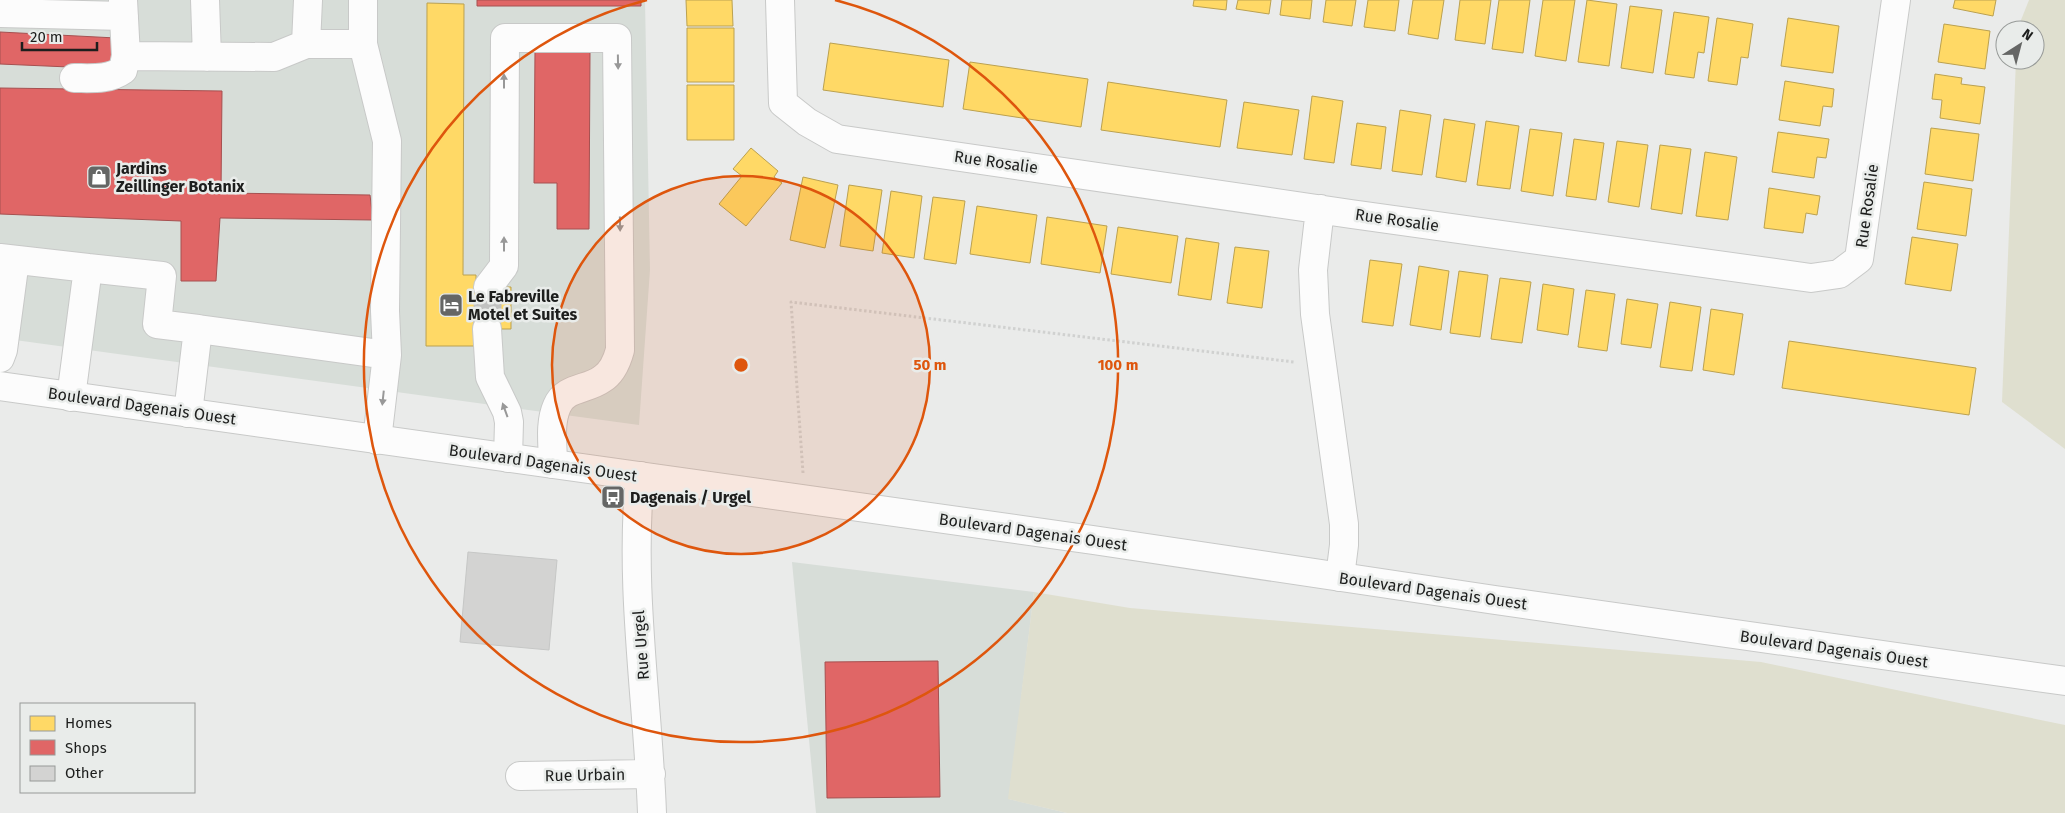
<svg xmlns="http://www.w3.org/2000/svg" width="2065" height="813" font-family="'Fira Sans',sans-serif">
<rect width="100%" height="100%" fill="#eaebea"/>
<path fill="#d7ddd8" d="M 0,0 L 645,0 L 650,270 L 639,425 L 0,338 Z
M 792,562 L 1034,592 L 1009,799 L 1067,813 L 816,813 Z"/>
<path fill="#dfdfcf" d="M 2029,0 L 2065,0 L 2065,449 L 2002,402 L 2016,60 L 2035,60 L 2035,30 L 2017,30 Z
M 1034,592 L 1130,608 L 1761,662 L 2065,725 L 2065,813 L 1067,813 L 1008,799 Z"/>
<path fill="#ffd966" stroke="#bba150" d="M 686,0 L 732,0 L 733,26 L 687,26 Z
M 1194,0 L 1227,0 L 1226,10 L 1193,6 Z
M 1238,0 L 1271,0 L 1269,14 L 1236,9 Z
M 1282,0 L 1312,0 L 1310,19 L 1280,15 Z
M 1326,0 L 1356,0 L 1352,26 L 1323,22 Z
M 1368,0 L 1399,0 L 1395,31 L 1364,27 Z
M 1413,0 L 1444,0 L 1438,39 L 1408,34 Z
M 1460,0 L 1491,0 L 1485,44 L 1455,40 Z
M 1499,0 L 1530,0 L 1523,53 L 1492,49 Z
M 1543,0 L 1575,0 L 1566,61 L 1535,56 Z
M 1587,0 L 1617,4 L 1609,66 L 1578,62 Z
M 1955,0 L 1996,0 L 1993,16 L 1953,8 Z
M 427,3 L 464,4 L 463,275 L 476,275 L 476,287 L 511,287 L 511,329 L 479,329 L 478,346 L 426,346 Z
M 1630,6 L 1662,10 L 1653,73 L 1621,68 Z
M 1674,12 L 1709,17 L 1704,53 L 1698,52 L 1694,78 L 1665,74 Z
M 1717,18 L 1753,24 L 1748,58 L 1741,57 L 1737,85 L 1708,81 Z
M 1788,18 L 1839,26 L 1833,73 L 1781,66 Z
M 1944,24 L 1990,31 L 1985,69 L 1938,62 Z
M 687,28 L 734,28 L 734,82 L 687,82 Z
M 830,43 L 949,60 L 943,107 L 823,90 Z
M 970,62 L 1088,79 L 1081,127 L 963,109 Z
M 1935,74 L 1962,78 L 1961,84 L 1985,87 L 1980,124 L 1940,118 L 1942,100 L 1932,99 Z
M 1785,81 L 1834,89 L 1832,107 L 1823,106 L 1820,126 L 1779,120 Z
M 1108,82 L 1227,100 L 1220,147 L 1101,130 Z
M 687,85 L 734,85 L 734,140 L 687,140 Z
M 1312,96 L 1343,101 L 1334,163 L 1304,159 Z
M 1244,102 L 1299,110 L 1292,155 L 1237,148 Z
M 1400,110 L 1431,115 L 1422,175 L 1392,171 Z
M 1444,119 L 1475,124 L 1466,182 L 1436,177 Z
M 1486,121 L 1519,126 L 1510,189 L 1477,185 Z
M 1357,123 L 1386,127 L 1381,169 L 1351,165 Z
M 1931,128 L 1979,134 L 1973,181 L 1925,174 Z
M 1530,129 L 1562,133 L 1553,196 L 1521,191 Z
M 1778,132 L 1829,139 L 1826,158 L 1817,157 L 1814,178 L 1772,172 Z
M 1574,139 L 1604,143 L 1596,200 L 1566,196 Z
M 1617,141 L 1648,145 L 1639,207 L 1608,202 Z
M 1660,145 L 1691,149 L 1682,214 L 1651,209 Z
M 751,148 L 778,171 L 774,177 L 782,183 L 746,226 L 719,204 L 742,176 L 733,169 Z
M 1705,152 L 1737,157 L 1728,220 L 1696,216 Z
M 803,177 L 838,185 L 825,248 L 790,240 Z
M 1924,182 L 1972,189 L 1966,236 L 1917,229 Z
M 849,185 L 882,190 L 873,251 L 840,246 Z
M 1769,188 L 1820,196 L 1817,215 L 1806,213 L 1803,233 L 1764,228 Z
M 891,191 L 922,196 L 914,258 L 882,253 Z
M 933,197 L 965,201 L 956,264 L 924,259 Z
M 977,206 L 1037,215 L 1030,263 L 970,254 Z
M 1047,217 L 1107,226 L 1100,273 L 1041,264 Z
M 1118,227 L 1178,236 L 1171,283 L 1111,274 Z
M 1912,237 L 1958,244 L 1951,291 L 1905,284 Z
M 1186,238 L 1219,243 L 1211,300 L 1178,295 Z
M 1235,247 L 1269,251 L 1262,308 L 1227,303 Z
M 1370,260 L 1402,264 L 1393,326 L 1362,322 Z
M 1419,266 L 1449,271 L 1441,330 L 1410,325 Z
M 1459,271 L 1488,275 L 1480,337 L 1450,333 Z
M 1500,278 L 1531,282 L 1522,343 L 1491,339 Z
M 1543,284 L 1574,289 L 1568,335 L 1537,330 Z
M 1586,290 L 1615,294 L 1607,351 L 1578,347 Z
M 1627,299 L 1658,304 L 1651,348 L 1621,344 Z
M 1670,302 L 1701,307 L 1692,371 L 1660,367 Z
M 1711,309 L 1743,314 L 1734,375 L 1703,370 Z
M 1789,341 L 1976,368 L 1969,415 L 1782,388 Z"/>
<path fill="#e06666" stroke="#a65050" d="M 477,0 L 641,0 L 641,6 L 477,6 Z
M 0,32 L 116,38 L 115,69 L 0,64 Z
M 535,50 L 590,51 L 589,229 L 557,229 L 557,183 L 534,183 Z
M 0,88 L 222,91 L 221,193 L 370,195 L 373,220 L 220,218 L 216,281 L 181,281 L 181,221 L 0,214 Z
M 938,661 L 940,797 L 827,798 L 825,662 Z"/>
<path fill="#d3d3d2" stroke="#c6c7c6" d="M 468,552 L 557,560 L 549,650 L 460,642 Z"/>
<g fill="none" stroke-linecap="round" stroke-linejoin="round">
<path stroke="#c1c2c1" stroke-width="28" stroke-dasharray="28 14" stroke-linecap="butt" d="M 487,329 L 488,287"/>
<g stroke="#c8c9c8" stroke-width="30">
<path id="minor" d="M 123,0 L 126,56 L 274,57 L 306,44 L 363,44
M 205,0 L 207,57
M 363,0 L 363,44 L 387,141 L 385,311 L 387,355 L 377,440
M 780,0 L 783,103 L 807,122 L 837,139 L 1351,214 L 1811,278 L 1839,274 L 1859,259 L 1896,0
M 0,13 L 124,16
M 306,44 L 308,0
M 74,78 C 91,78 109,80 123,70 L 126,56
M 1320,209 L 1313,270 L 1315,314 L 1344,524 L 1344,545 L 1340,577
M 0,258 L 88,268
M 488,287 L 504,266 L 505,38 L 617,38 L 620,350 C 617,361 612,373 602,379 C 587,390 565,387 557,406 C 549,424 553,446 553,464
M 487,329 L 490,377 L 507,412 L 509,422 L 508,458
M 0,358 L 3,350 L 15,260
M 71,397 L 88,268 L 162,276 L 157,324 L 198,329
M 188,413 L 198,329 L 387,355
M 640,476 C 629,588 648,701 652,813
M 520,776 L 651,774"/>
</g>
<g stroke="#c8c9c8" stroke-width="30">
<path id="major" d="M 0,386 L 1093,540 L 1495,600 L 2065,681"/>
</g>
<path stroke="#d0d1d0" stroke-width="3" stroke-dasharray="2.5 2.5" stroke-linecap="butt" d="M 803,473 L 791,302 L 1294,362"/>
<use href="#minor" stroke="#fcfcfc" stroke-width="28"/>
<use href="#major" stroke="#fcfcfc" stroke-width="28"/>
</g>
<defs><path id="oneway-solid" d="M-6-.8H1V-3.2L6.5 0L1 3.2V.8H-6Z" transform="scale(1.25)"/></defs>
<g fill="#989898">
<use href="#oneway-solid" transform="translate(618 62) rotate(89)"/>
<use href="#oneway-solid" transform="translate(504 81) rotate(-90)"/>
<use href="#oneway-solid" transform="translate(620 224) rotate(89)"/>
<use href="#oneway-solid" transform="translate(504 244) rotate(-90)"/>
<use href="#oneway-solid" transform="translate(383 398) rotate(96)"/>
<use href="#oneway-solid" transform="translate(505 410) rotate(-110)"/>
</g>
<circle cx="741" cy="365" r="189" fill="#de560d" fill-opacity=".12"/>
<g fill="none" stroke="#de560d" stroke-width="2.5">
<circle cx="741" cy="365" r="189"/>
<path d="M835 0A377 377 0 1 1 647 0"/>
</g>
<defs>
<g id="shop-square" transform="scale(1.25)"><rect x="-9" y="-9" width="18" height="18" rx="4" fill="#656665" stroke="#e9ecea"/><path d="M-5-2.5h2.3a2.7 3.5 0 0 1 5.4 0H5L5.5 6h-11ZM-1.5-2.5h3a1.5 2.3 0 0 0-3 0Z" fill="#fff"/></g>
<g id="hotel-square" transform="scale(1.25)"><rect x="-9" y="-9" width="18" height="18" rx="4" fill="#656665" stroke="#e9ecea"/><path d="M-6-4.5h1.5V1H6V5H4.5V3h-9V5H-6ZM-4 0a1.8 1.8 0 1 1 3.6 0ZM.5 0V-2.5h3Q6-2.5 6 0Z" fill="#fff"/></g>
<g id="bus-square" transform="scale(1.25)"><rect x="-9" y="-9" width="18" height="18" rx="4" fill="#656665" stroke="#e9ecea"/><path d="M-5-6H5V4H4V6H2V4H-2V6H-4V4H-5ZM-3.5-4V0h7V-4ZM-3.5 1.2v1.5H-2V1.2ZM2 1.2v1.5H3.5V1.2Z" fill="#fff"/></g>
</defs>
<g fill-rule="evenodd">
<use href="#shop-square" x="99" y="177"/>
<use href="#hotel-square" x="451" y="305"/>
<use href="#bus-square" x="613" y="497"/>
</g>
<g text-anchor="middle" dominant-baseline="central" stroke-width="5" stroke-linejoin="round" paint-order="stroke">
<g font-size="16" fill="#1d1e1d" stroke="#e9ecea">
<text transform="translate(996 162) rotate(8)">Rue Rosalie</text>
<text transform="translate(1867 206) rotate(-82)">Rue Rosalie</text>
<text transform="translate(1397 220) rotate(8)">Rue Rosalie</text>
<text transform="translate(142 406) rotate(8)">Boulevard Dagenais Ouest</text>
<text transform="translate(543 463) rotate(8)">Boulevard Dagenais Ouest</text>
<text transform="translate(1033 532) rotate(8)">Boulevard Dagenais Ouest</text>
<text transform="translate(1433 591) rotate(8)">Boulevard Dagenais Ouest</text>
<text transform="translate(641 645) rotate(-94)">Rue Urgel</text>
<text transform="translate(1834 649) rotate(8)">Boulevard Dagenais Ouest</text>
<text transform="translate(585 775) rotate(-1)">Rue Urbain</text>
</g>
<g font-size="16" font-weight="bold" fill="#1d1e1d" stroke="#e9ecea" text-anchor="start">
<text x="116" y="168">Jardins<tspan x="116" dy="18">Zeillinger Botanix</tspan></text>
<text x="468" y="296">Le Fabreville<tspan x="468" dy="18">Motel et Suites</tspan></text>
<text x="630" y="497">Dagenais / Urgel</text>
</g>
</g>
<circle cx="741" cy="365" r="8" fill="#de560d" stroke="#e9ecea" stroke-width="2.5"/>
<g font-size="15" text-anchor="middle" font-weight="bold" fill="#de560d" stroke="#e9ecea" stroke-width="5" stroke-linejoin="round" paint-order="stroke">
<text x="930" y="370">50 m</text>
<text x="1118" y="370">100 m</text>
</g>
<rect x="20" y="703" width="175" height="90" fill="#e9ecea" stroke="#979a98"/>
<rect x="30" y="716" width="25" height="15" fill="#ffd966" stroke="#979a98"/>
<text x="65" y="728" font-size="15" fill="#1d1e1d">Homes</text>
<rect x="30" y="740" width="25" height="15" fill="#e06666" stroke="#979a98"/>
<text x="65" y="753" font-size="15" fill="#1d1e1d">Shops</text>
<rect x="30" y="766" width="25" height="15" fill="#d3d3d2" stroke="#979a98"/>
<text x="65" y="778" font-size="15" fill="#1d1e1d">Other</text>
<g transform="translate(2020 45) rotate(36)"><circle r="24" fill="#e9ecea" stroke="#979a98"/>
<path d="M0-4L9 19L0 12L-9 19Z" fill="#656665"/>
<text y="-8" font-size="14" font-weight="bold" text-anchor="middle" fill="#1d1e1d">N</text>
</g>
<path d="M22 42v8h75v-8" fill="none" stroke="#1d1e1d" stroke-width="2.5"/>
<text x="30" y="42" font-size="15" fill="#1d1e1d" stroke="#e9ecea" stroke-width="4" paint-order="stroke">20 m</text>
</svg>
